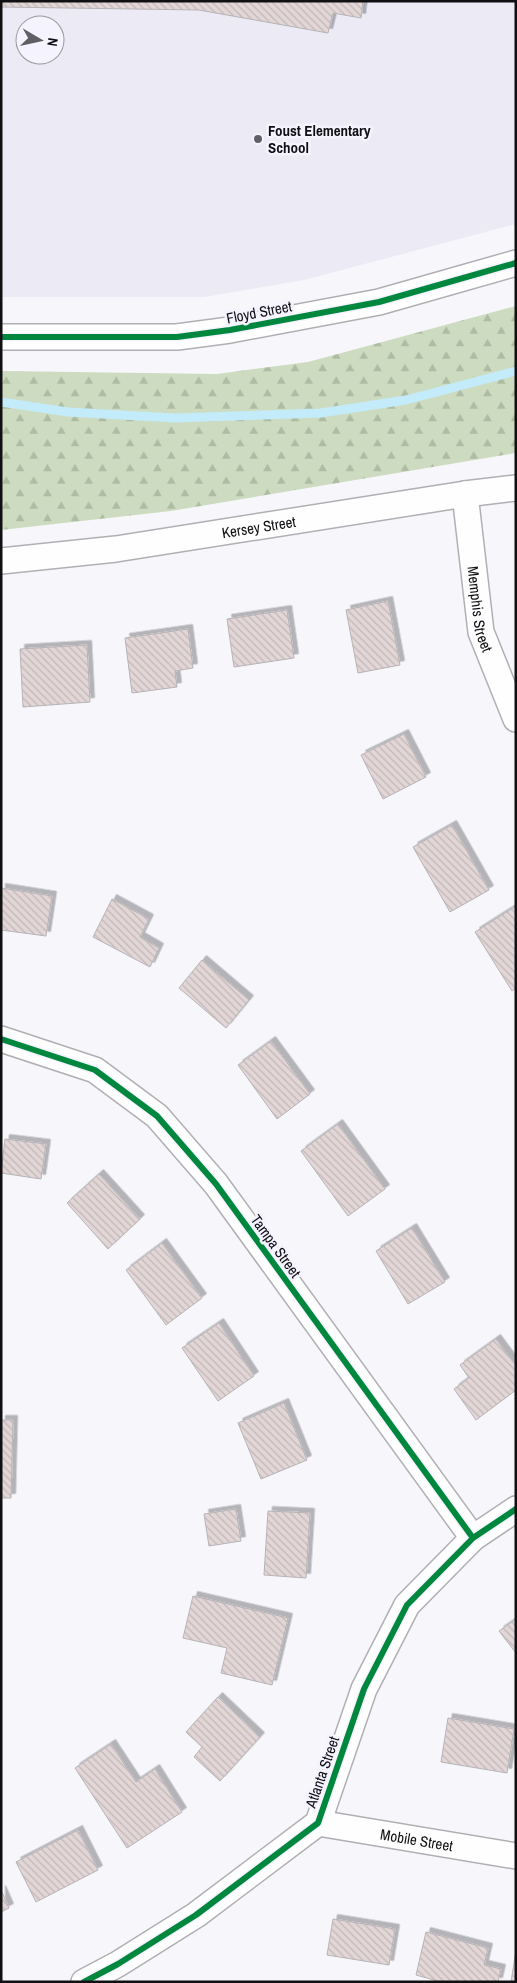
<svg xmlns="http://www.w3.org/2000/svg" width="517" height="1983" font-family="'Archivo Narrow',sans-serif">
<defs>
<pattern id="forest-firs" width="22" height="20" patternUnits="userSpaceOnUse" patternTransform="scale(1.25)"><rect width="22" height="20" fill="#cddcc0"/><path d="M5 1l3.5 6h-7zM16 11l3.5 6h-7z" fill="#afbca4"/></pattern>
<pattern id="building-back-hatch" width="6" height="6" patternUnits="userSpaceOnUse" patternTransform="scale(1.25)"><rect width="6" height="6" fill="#e3d6d7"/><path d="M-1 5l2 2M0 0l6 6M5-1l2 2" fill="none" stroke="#c2b7b8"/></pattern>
<filter id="shadow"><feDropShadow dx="4.5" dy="-4.5" stdDeviation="0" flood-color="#0004"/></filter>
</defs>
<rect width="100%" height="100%" fill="#f6f6fb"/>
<path fill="#ebeaf5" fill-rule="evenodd" d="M 1,1 L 516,1 L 516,224 L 304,280 L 204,297 L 1,297 ZM 25,25 L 55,25 L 55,55 L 25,55 Z"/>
<path fill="url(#forest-firs)" d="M 516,306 L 516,453 L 171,511 L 1,530 L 1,371 L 217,374 L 308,362 Z"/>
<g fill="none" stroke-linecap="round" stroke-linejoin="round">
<path stroke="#c3ebfa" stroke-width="9" d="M 1,402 L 68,412 L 175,418 L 321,413 L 406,400 L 516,371"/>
</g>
<path fill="url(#building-back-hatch)" stroke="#b6b3b6" filter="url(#shadow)" d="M 1,1 L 363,1 L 361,18 L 333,13 L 328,33 L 199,10 L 1,7 Z
M 388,601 L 400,665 L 358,673 L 346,610 Z
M 287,610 L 294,658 L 234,667 L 227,619 Z
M 188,629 L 193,668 L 175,671 L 177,687 L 132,693 L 125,638 Z
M 87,645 L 90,702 L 23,707 L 20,649 Z
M 404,734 L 426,777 L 383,799 L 361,755 Z
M 452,825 L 489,890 L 450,912 L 413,847 Z
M 1,888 L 52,896 L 46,936 L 1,930 Z
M 112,899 L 149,919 L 140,937 L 159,948 L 150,967 L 93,937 Z
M 516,906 L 516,988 L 512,991 L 475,932 Z
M 202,960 L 249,1000 L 226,1028 L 179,988 Z
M 271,1041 L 310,1094 L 277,1119 L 238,1065 Z
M 338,1124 L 385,1189 L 348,1216 L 301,1151 Z
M 5,1139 L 46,1144 L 41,1179 L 1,1173 Z
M 99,1174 L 140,1219 L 108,1249 L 67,1203 Z
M 412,1228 L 445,1282 L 408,1304 L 376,1251 Z
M 162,1243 L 202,1298 L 166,1325 L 126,1270 Z
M 219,1323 L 254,1376 L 218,1401 L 182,1348 Z
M 496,1339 L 516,1366 L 516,1390 L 476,1420 L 454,1389 L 469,1378 L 460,1365 Z
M 284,1403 L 307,1460 L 261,1479 L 238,1423 Z
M 1,1420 L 13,1420 L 11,1498 L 1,1498 Z
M 236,1509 L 241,1541 L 209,1546 L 204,1514 Z
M 268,1511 L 310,1513 L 306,1578 L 264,1575 Z
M 193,1596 L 288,1618 L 272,1685 L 221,1673 L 227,1648 L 183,1638 Z
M 516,1619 L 516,1653 L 499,1631 Z
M 218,1697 L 260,1737 L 220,1781 L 194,1757 L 202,1747 L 186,1732 Z
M 448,1718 L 514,1729 L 507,1773 L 441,1762 Z
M 111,1744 L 136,1782 L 155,1769 L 182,1812 L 127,1848 L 75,1768 Z
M 78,1830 L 98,1870 L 36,1902 L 16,1862 Z
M 1,1890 L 9,1908 L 1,1912 Z
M 333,1919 L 395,1929 L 389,1965 L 327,1955 Z
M 426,1932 L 488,1948 L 484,1965 L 501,1969 L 498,1982 L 441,1982 L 416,1975 Z
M 516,1950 L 516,1982 L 511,1982 Z"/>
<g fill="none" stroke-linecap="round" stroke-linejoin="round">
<g stroke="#b0b0b4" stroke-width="28">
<g id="minor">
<path d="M 1,337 L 177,337 L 230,330 L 379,302 L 516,263"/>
<path id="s1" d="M 465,494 L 481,632 L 516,719"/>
<path id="s2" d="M 1,561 L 116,549 L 465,494 L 516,488"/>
<path d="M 1,1039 L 95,1070 L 157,1116 L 216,1184 L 473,1538"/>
<path id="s3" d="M 318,1823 L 516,1856"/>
<path d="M 84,1982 L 118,1964 L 196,1915 L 318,1823 L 364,1689 L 407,1605 L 473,1538 L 516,1509"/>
</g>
</g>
<use href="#minor" stroke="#fefefe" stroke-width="25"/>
<g stroke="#f4f3fe" stroke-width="9">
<path id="cycleway" d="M 1,337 L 177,337 L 230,330 L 379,302 L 516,263
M 1,1039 L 95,1070 L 157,1116 L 216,1184 L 473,1538
M 84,1982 L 118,1964 L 196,1915 L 318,1823 L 364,1689 L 407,1605 L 473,1538 L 516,1509"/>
</g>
<use href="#cycleway" stroke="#00873e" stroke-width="6"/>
</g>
<circle fill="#606064" stroke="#f4f3fe" stroke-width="2" cx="258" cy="139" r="5"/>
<g text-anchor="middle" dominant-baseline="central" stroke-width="5" stroke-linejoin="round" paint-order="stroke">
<g font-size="15" font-weight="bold" fill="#101013" stroke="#f4f3fe" text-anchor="start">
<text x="268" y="130">Foust Elementary<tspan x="268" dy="17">School</tspan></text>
</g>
<g font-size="15" fill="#101013" stroke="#f4f3fe">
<text transform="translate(259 312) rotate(-11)">Floyd Street</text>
<text stroke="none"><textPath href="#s2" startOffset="260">Kersey Street</textPath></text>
<text stroke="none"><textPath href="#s1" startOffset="116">Memphis Street</textPath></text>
<text transform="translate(276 1246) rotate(54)">Tampa Street</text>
<text transform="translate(322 1772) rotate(-71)">Atlanta Street</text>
<text stroke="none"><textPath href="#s3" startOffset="100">Mobile Street</textPath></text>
</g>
</g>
<rect width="517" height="1983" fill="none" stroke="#101013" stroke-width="5"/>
<g transform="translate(40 40) rotate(99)"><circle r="24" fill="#f4f3fe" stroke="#9998a0"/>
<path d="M0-4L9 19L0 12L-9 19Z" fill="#606064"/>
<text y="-8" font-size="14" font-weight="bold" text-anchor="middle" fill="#101013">N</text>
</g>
</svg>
